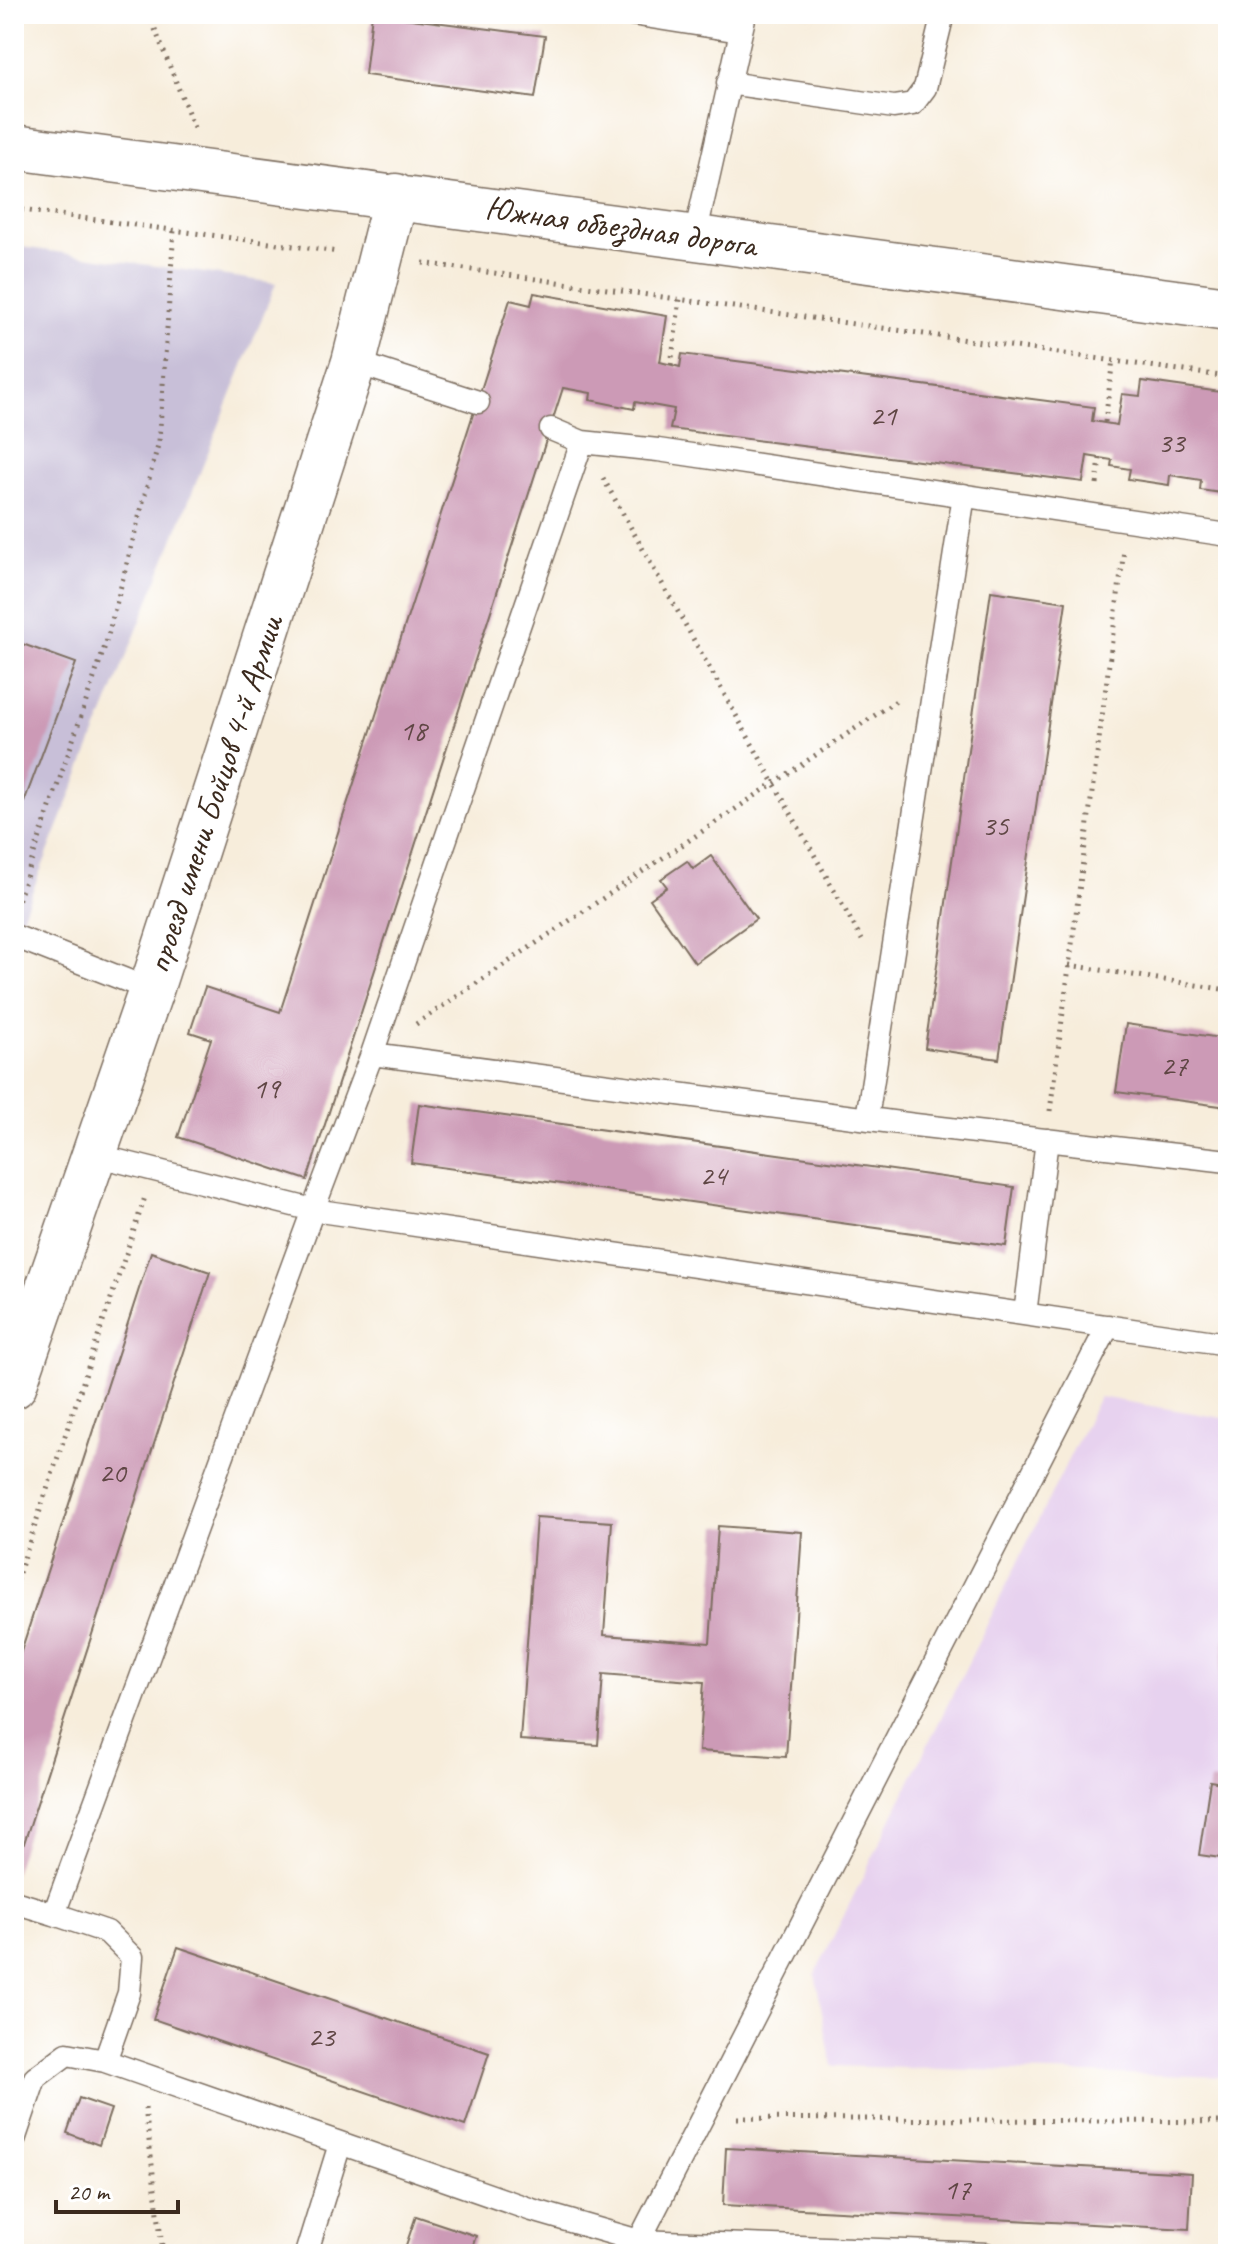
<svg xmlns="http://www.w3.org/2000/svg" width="1242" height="2268" font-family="Caveat,sans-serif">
<rect width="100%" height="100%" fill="#fff"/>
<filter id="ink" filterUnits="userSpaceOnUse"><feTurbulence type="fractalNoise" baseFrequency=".0125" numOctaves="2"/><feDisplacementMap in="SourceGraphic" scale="16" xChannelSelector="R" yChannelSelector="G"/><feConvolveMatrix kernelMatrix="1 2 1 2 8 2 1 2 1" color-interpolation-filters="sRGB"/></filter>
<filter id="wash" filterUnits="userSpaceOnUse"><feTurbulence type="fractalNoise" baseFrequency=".006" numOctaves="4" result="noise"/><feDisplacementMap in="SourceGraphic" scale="32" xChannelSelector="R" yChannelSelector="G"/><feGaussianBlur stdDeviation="1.8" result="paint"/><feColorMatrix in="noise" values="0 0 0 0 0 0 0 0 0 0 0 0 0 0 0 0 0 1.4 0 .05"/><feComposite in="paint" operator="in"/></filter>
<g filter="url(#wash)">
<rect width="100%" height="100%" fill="#f7eddb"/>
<path fill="#e7d2ef" d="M 1099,1397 L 1228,1419 L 1228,2077 L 832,2066 L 815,1974 Z"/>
<path fill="#c8bfd8" d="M 14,246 L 276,283 L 22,917 L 14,915 Z"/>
<g id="blocks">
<path fill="#cc9ab6" d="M 372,14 L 545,36 L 535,98 L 365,75 Z
M 534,293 L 667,316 L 660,362 L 680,367 L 682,354 L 1094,407 L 1092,421 L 1117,425 L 1122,394 L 1140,396 L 1142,381 L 1228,393 L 1228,494 L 1200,490 L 1201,480 L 1170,475 L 1169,485 L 1128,479 L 1130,469 L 1111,466 L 1112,460 L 1087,456 L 1083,482 L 670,429 L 674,409 L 635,402 L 634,409 L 590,400 L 591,393 L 563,388 L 307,1180 L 178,1137 L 211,1039 L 190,1032 L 205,987 L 280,1012 L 510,300 L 531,305 Z
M 991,591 L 1066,602 L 999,1059 L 925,1048 Z
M 14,641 L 76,663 L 14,829 Z
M 711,856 L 756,919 L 695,963 L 650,899 L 667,887 L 661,879 L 687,861 L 693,869 Z
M 1126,1024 L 1228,1039 L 1228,1107 L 1116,1092 Z
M 419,1104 L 1014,1187 L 1006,1246 L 411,1163 Z
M 151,1252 L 210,1272 L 14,1874 L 14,1673 Z
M 536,1517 L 612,1522 L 604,1635 L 710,1643 L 718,1526 L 802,1532 L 786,1757 L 699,1751 L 704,1682 L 603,1674 L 598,1745 L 520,1740 Z
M 1226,1634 L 1228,1634 L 1228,1682 L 1219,1680 Z
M 1210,1781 L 1228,1784 L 1228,1859 L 1199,1855 Z
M 178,1947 L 489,2053 L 465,2126 L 153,2019 Z
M 79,2098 L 111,2109 L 99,2145 L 67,2133 Z
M 726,2148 L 1192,2173 L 1189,2229 L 723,2205 Z
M 416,2216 L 476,2236 L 470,2254 L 403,2254 Z"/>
</g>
</g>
<g filter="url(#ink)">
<use href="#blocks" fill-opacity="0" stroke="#7d6e60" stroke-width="2"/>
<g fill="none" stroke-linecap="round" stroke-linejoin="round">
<g stroke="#7d6e60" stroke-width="25">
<path id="service" d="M 632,14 L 740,31
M 728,83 L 894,107 L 913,104 L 925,88 L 943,14
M 695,236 L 745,14
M 354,362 L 478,402
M 551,429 L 582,442 L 658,450 L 1228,535
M 582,442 L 372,1054 L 313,1210 L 1228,1344
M 14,936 L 151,990
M 372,1054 L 915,1125 L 1228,1161
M 867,1118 L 964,495
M 1025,1314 L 1047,1140
M 14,1902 L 54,1914
M 105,2061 L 532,2210 L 639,2241 L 986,2254
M 14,2140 L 35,2078 L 67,2054 L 105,2061 L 129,1993 L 132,1957 L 107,1932 L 54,1914 L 313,1210 L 95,1155
M 639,2241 L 1108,1326
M 306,2254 L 340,2144"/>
</g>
<g stroke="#7d6e60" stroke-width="47">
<path id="tertiary" d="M 14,147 L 1228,309
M 14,1386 L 151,990 L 354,362 L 396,196"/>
</g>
<path stroke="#7d6e60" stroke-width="5" stroke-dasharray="2 6" stroke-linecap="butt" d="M 149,14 L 195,130
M 14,209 L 338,252
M 423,263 L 1228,377
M 671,365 L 680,299
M 1105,422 L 1113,359
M 603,478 L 862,940
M 1097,484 L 1100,458
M 16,907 L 106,643 L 159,441 L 174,230
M 1069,965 L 1228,990
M 416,1024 L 899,699
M 1050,1111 L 1124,550
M 14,1588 L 145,1197
M 145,2108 L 163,2254
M 737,2118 L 1228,2122"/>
<use href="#service" stroke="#fff" stroke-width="22"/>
<use href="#tertiary" stroke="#fff" stroke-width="44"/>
</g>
</g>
<g text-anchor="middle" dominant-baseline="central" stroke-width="6" stroke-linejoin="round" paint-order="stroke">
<g font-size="30" fill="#5f4644">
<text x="883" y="415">21</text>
<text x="1171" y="442">33</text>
<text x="413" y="730">18</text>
<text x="995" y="825">35</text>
<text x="1174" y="1065">27</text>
<text x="266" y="1088">19</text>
<text x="713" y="1175">24</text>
<text x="112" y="1472">20</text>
<text x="321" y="2036">23</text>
<text x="957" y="2189">17</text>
</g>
<g font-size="34" fill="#3b2a1e" stroke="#fff">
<text transform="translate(621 226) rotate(8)">Южная объездная дорога</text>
<text transform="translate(214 794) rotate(-72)">проезд имени Бойцов 4-й Армии</text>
</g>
</g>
<rect width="1242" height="2268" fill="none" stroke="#fff" stroke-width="48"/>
<path d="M56 2200v12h122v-12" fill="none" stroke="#3b2a1e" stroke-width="4"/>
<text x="68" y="2200" font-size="24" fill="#3b2a1e" stroke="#ffffff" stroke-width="6" paint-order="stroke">20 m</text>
</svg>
